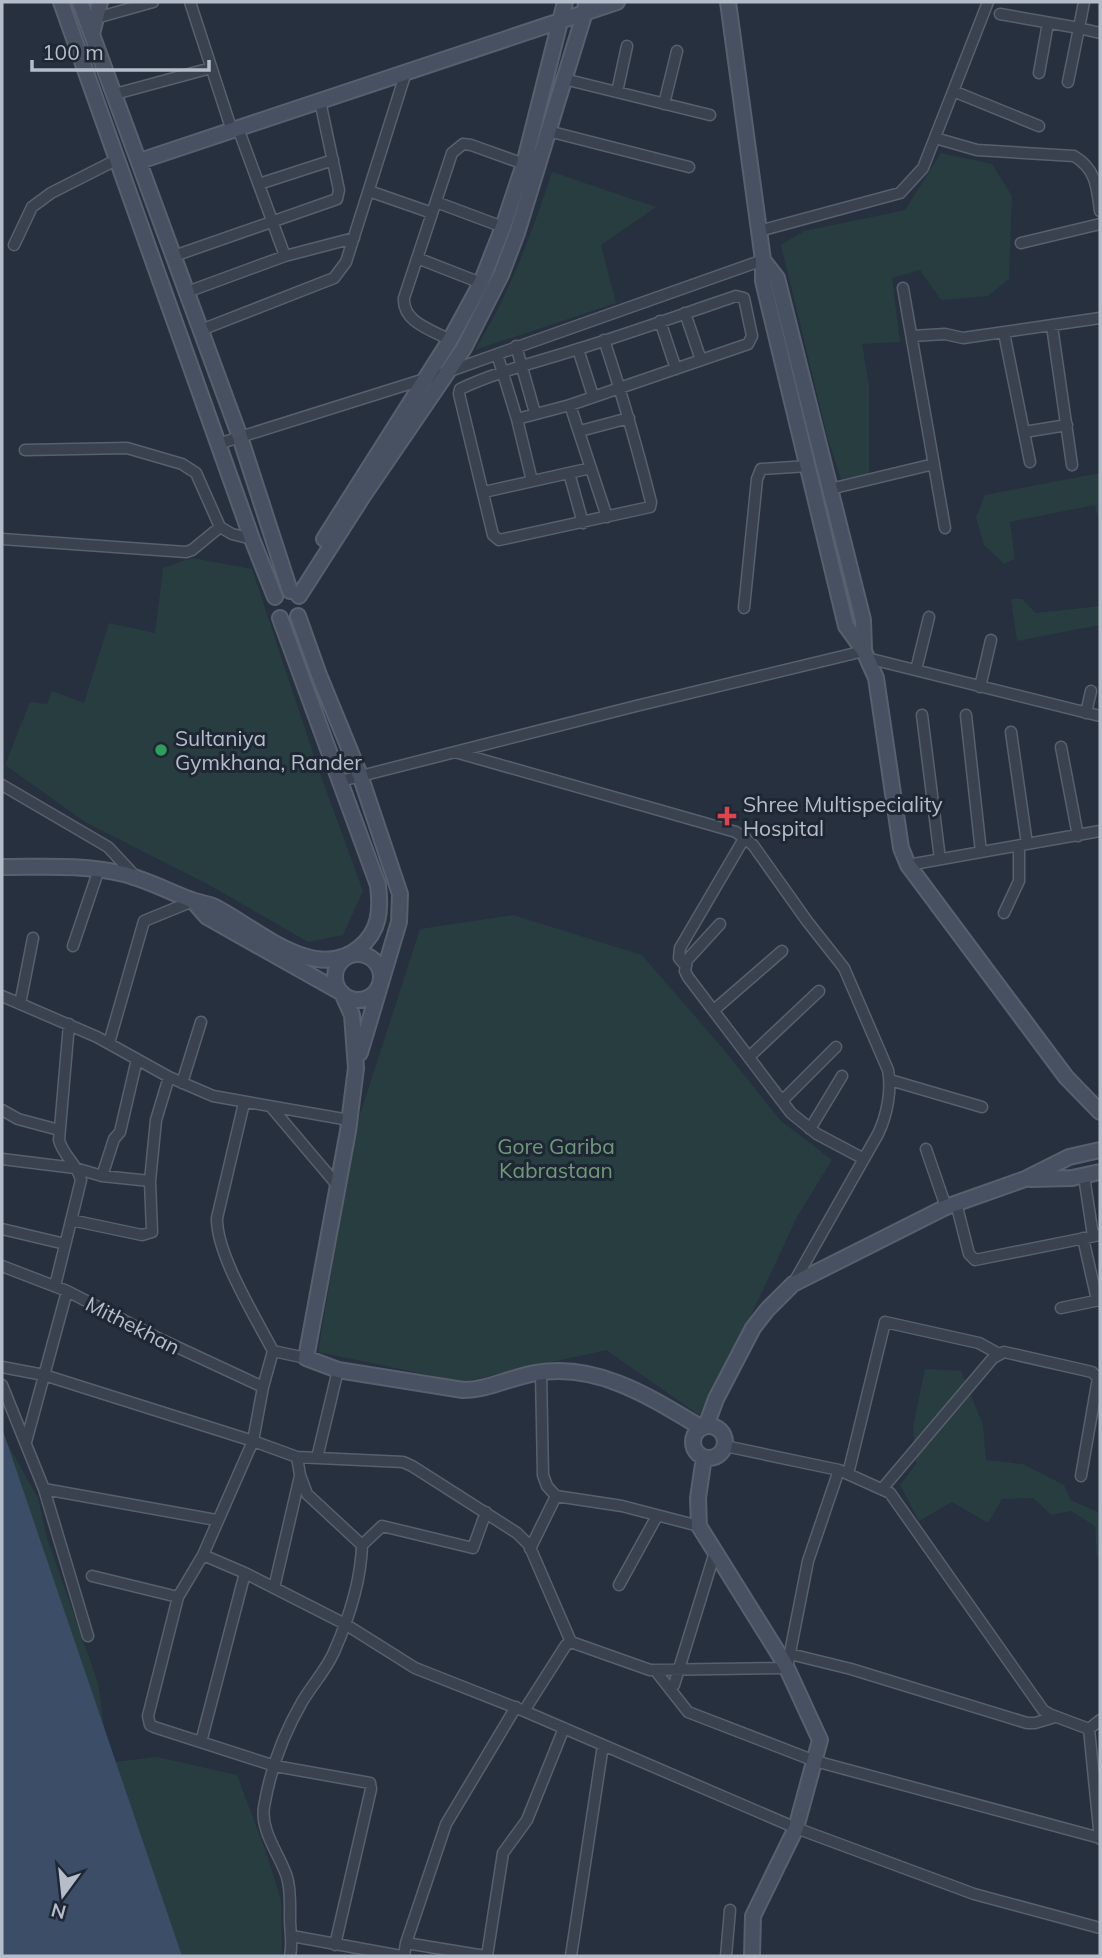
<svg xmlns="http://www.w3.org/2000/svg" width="1102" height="1958" font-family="Mulish,sans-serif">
<rect width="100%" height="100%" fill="#26303f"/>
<path fill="#283d40" d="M 941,153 L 992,164 L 1012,196 L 1009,279 L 988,296 L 941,300 L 920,270 L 892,278 L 900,342 L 862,344 L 869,385 L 869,474 L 841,479 L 828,439 L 781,245 L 804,231 L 905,210 Z
M 552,172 L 656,207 L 601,245 L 616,303 L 475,350 C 511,290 530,238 552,172 Z
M 1100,473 L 1100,525 L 1095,505 L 1010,522 L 1015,559 L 1004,564 L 984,545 L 976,517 L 985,495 Z
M 192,558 L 252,569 L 317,765 L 363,891 L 343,935 L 308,942 L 211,886 L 85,822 L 5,765 L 30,702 L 47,704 L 52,691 L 84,703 L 109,623 L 155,633 L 163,568 Z
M 1011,599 L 1022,599 L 1036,613 L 1100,606 L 1100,625 L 1017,641 Z
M 513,915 L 642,955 L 725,1051 L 780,1120 L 832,1160 L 797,1217 L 742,1335 L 699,1415 L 606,1350 L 463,1382 L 318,1352 L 355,1130 L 420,929 Z
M 925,1369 L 961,1371 L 983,1425 L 986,1460 L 1023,1464 L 1064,1485 L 1071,1500 L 1100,1513 L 1100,1558 L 1097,1559 L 1095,1526 L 1071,1511 L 1051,1515 L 1033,1498 L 1002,1499 L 988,1523 L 952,1502 L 919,1521 L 900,1485 L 916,1464 L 913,1426 Z
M 2,1434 L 38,1498 L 47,1538 L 98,1683 L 108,1757 Z
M 157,1757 L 237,1775 L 267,1855 L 281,1900 L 282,1956 L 171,1956 L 106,1763 Z"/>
<path fill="#3c4d68" d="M 2,1428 L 182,1956 L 2,1956 Z"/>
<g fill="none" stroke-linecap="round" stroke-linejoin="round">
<g stroke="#58606d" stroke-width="13">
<path id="street" d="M 190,2 L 232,131
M 1000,14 L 1079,28 L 1084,2
M 96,18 L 153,2
M 1039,73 L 1048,23
M 564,79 L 710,115
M 1068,82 L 1079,28 L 1100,33
M 953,91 L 1039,126
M 617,92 L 627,46
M 115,94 L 211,68
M 664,104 L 677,51
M 238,128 L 285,256
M 548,131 L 689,167
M 935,138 L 977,150 L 1074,156 C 1096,169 1097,187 1100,211
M 259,184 L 333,160
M 369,191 L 432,213
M 436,202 L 503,227
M 759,231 L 900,193 L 923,168 L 988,2
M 1021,243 L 1100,224
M 14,245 L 32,207 L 51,193 L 118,159
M 174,256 L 337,199 L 339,190 L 320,101
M 417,258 L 481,283
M 903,288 L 945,528
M 187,292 L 285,256 L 354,238
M 685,313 L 701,360
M 660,321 L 676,369
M 1052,326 L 1072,465
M 201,330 L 334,278 L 346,262 L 406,72
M 1004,333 L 1030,462
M 912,336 L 945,334 L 963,338 L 1100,318
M 450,340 C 432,330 402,322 404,298 L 452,153 L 463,144 L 471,145 L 524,164
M 516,346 L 535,413
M 578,349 L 593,396
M 497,354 L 517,419 L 532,481
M 570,405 L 607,517
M 517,419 L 570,405 L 748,344 L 752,336 L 744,298 L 736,296 C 683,314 631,333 578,349 C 538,362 498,371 460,389 L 459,394 L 493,535 L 499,540 L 650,507 L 651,502 C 637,447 622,394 604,340
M 580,431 L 629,418
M 1024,432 L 1067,425
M 218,444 L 447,372 L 763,260
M 25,450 L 127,448 L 182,464 L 196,473 L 220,527 L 232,534 L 252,539
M 569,473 L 583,523
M 830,489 L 934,464
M 484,492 L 591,468
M 2,539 L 186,552 L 192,550 L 220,527
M 744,608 L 757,479 L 761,469 L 808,466
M 867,658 L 1100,716
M 916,670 L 929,617
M 980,687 L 991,640
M 1086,713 L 1091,691
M 922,715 L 940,859
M 966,715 L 981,852
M 1011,732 L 1027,844
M 1061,747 L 1078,836
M 455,752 L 736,832 L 753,845 L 807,921 L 844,968 L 888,1070 C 892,1090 887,1115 878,1134 L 793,1284
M 341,781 L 636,706 L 864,651
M 2,785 L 108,847 L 136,877
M 908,865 L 1100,831
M 1004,913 L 1019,881 L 1019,846
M 720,924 L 687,960 L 685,971 L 688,977 L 791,1113 L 817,1134 L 864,1159
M 73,946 L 99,869
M 685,965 L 679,958 L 680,948 L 745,837
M 2,996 L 97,1037 L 169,1077 L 213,1096 L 349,1120
M 20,1004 L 33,938
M 714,1010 L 782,951
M 109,1043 L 144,921 L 193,901
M 749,1057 L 819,991
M 890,1080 L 982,1107
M 182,1083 L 201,1022
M 782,1101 L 836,1047
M 244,1103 L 217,1218 C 216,1254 256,1318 273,1351
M 272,1108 L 338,1186
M 2,1110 L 18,1119 L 59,1130
M 810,1129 L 842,1076
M 926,1149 L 946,1207
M 2,1159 L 75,1168 L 102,1176 L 150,1181
M 102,1176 L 114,1139 L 120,1132 L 137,1059
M 1084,1176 L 1093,1236
M 956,1203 L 969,1254 L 975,1260 L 1100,1235
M 71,1220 L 142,1235 L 152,1232 L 150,1181 L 156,1120 L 169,1077
M 2,1229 L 65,1244
M 1083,1238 L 1097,1300
M 2,1266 L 67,1291 L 162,1340 L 263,1387
M 55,1286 L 81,1180 C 78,1165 63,1156 59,1140 L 69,1024
M 1061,1308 L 1100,1300
M 2,1367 L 44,1375 L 253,1441 L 203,1555 L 178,1597 L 148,1716 L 150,1725 L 154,1727 L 275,1766 L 370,1783 L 371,1789 L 335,1945
M 541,1372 L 543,1475 L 547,1486 L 556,1496 L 622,1506 L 699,1526
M 2,1385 L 44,1489 L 88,1636
M 26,1442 L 67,1291
M 725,1446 L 839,1470 L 890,1493 L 1043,1710 L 1049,1714 L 1089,1729
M 297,1457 L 403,1462 L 412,1466 L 517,1533 L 529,1545 L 571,1642
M 317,1458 L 338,1370
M 848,1474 L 885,1322 L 979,1343 L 999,1354
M 44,1489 L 216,1520
M 882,1489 L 993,1358 L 1004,1352 L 1092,1372 L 1098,1378 L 1081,1476
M 362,1545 L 382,1526 L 473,1548 L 486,1512
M 530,1549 L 556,1496
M 203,1555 L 245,1573 L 345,1624 L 415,1668 L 524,1711 L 796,1828 L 974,1894 L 1100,1928
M 92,1576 L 178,1597
M 619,1585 L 657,1516
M 274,1588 L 300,1476
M 790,1654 L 851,1669 L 1027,1723 L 1035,1723 L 1055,1717
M 655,1670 L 688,1712 L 815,1761 L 1100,1838
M 670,1689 L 674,1685 L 715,1552
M 524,1711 L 566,1645 L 571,1642 L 650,1670 L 787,1668 L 808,1561 L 839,1470
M 1100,1720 L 1089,1729 L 1100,1839
M 201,1742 L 245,1573
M 292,1936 L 401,1956
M 406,1943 L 485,1956
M 290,1956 C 293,1943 290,1932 290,1919 C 290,1905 291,1891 287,1877 C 280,1855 260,1831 264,1807 C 270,1771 284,1733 302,1702 C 312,1685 326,1670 334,1652 C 349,1618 361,1582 362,1545 L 307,1494 L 300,1475 L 297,1457 L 253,1441 L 263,1387 L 273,1351 L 306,1358
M 404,1956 L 406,1943 L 446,1824 L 516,1707
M 487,1956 L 503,1853 L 527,1820 L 564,1728
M 571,1956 L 603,1745
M 726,1956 L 730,1910"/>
</g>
<g stroke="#58606d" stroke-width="18">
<path id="secondary" d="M 61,2 L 252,539 L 275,597
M 80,2 L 240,437 L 290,591
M 728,2 L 763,260 L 763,281 L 846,626 L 864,651 L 876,678 L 901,848 L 908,865 L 1066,1077 L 1100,1112
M 92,34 L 100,2
M 140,161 L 617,2
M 763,260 L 777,278 L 863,620 L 864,649
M 324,539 L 450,340 L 481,283 L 503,227 L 524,164 L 565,2
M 299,596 L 363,496 L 464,348 L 501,275 L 517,233 L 585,12 L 586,2
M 298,616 L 319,675 L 360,775 L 400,894 L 399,922 L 360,1053
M 2,867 C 43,867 84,864 124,874 C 147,880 168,891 189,899 C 198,903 207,903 215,907 C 256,928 315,984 359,948 C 380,931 381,910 378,885 L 280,618
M 193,901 L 207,917 L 342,993 L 352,1015 L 356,1068 L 348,1131 L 306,1358 L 338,1370 L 463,1390 C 488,1390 511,1377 536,1373 C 597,1362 652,1398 702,1428
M335 977a23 23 0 1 1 46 0a23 23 0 1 1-46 0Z
M 1030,1179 L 1072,1178 L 1100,1172
M 706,1426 L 716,1399 L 753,1328 L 767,1310 L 793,1284 L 946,1207 L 1025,1179 L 1069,1157 L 1100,1150
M693 1442a16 16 0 1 1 32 0a16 16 0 1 1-32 0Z
M 704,1457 L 698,1498 L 699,1526 L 785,1664 L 820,1740 L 796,1828 L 753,1916 L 752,1956"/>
</g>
<use href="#street" stroke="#3a424f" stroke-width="10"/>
<use href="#secondary" stroke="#485162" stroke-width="14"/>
</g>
<circle fill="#2e9e5b" stroke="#1f2734" stroke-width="2.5" cx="161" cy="750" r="7"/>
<path fill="#e0444e" stroke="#1f2734" stroke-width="2.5" d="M723.5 805.5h7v7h7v7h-7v7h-7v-7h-7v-7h7z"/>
<g text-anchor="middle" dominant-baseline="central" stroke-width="6" stroke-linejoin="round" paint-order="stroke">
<g font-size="21" fill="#b6bdca" stroke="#1f2734" text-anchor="start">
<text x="175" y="738">Sultaniya<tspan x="175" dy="24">Gymkhana, Rander</tspan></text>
<text x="743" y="804">Shree Multispeciality<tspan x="743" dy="24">Hospital</tspan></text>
</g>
<g font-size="21" fill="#6e9a78" stroke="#1f2734">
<text x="556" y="1146">Gore Gariba<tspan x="556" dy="24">Kabrastaan</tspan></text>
</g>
<g font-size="21" fill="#b6bdca" stroke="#1f2734">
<text transform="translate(133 1325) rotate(27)">Mithekhan</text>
</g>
</g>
<rect width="1102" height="1958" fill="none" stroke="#b6bdca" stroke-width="7"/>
<g transform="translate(63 1895) rotate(195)" stroke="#1f2734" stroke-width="5" paint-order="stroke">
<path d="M0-5L12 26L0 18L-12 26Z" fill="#b6bdca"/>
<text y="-10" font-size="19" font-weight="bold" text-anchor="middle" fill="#b6bdca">N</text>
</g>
<path d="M32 60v10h177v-10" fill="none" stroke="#b6bdca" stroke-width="3.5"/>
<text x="42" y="60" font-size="21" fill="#b6bdca" stroke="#1f2734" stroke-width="5" paint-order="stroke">100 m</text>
</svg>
